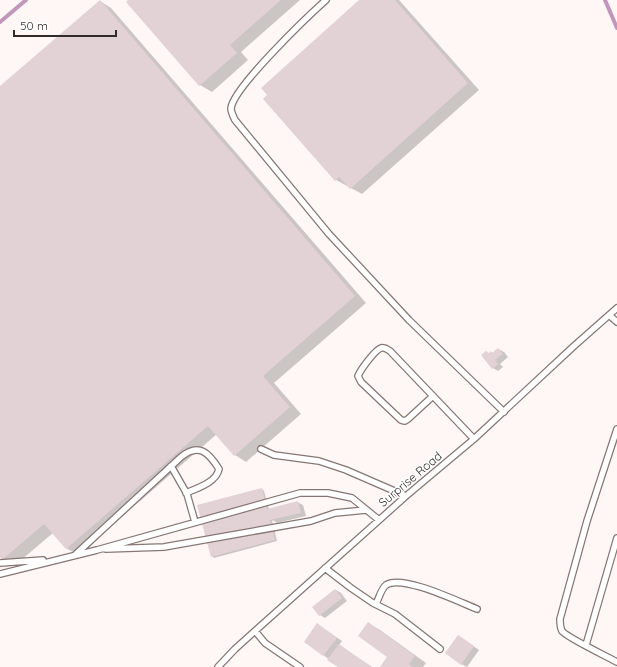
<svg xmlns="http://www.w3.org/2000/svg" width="617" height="667" font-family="Quicksand,sans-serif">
<rect width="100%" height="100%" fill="#fef7f5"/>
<path fill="#0003" d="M 130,0 L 300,0 L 241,52 L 248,60 L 212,92 L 200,85 L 127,2 Z
M 360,0 L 399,0 L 479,90 L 362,194 L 336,180 L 264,99 Z
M 100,1 L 111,8 L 366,303 L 274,383 L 301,414 L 246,462 L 235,455 L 217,434 L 78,555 L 66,548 L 53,533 L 14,566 L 3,559 L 0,556 L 0,88 Z
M 498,349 L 504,352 L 508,357 L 500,364 L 503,367 L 498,371 L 493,368 L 490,354 L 491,352 L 493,353 Z
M 262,489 L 264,491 L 269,509 L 297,502 L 303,505 L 306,516 L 277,523 L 272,520 L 277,541 L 214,558 L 212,556 Z
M 336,590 L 341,593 L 347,601 L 325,618 L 320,615 Z
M 368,623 L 380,630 L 426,663 L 423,667 L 381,667 L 388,657 Z
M 323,628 L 342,641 L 339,645 L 372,667 L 339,667 L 305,641 Z
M 459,636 L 479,650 L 467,667 L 461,664 Z"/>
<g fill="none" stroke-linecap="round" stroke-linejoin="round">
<path stroke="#c096bb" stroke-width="4" d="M 605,0 L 617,28
M 0,22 L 26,0"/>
</g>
<path fill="#e2d1d5" d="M 100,0 L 355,296 L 263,376 L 290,407 L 234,456 L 208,426 L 66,549 L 44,524 L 2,560 L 0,557 L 0,86 Z
M 128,0 L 281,0 L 230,45 L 237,53 L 199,86 L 126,2 Z
M 359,0 L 395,0 L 468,83 L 350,189 L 339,177 L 335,181 L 263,99 L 267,95 L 261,88 Z
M 498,348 L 503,354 L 495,360 L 498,364 L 492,369 L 481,355 L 486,351 L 489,353 L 491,351 L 492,353 Z
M 262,488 L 267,509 L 298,501 L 301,513 L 270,520 L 275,540 L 211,557 L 197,505 Z
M 335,589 L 342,598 L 319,616 L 312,607 Z
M 368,622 L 415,656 L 409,664 L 413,667 L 380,667 L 387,657 L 358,636 Z
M 317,623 L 337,638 L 323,656 L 304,642 Z
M 458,635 L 474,646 L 461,665 L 445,653 Z
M 339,644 L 371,667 L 338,667 L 327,660 Z"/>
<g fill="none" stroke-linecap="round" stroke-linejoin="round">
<g stroke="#867774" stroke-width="8">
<path id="service" d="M 326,0 C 307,17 234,87 231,108 C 231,112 233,116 235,120 L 329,234 L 409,320 L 504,412
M 609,315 L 617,322
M 433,396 L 408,419 L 405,421 L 401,420 L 361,382 L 358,376 C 361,369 375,350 381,348 C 385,347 387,349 390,351 L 474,439
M 617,429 L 587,521 L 560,619 C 560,623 560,627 562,631 C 566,637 608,657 617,662
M 261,449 L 274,455 L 319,461 L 346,470 L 406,496
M 171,466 L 187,494 L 195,522
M 106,549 L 164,547 L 311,521 L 335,513 L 366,510
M 76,554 L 181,457 C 199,442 209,453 219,469 C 216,483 197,488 186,493
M 0,563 L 43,560
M 325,568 L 351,588 L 373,603 L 395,614 L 440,649
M 0,574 L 97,550 L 300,493 L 328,493 L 352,498 L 379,520
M 376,604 C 379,598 381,589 386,585 C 402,574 459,602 477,609
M 255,631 L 265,643 L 300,667
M 586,645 L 617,538
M 218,667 L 235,649 L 255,631 L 406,496 L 474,439 L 574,346 L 617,308"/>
</g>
<use href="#service" stroke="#fff" stroke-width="5.5"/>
</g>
<g text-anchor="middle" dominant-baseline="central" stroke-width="3" stroke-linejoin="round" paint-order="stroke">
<g font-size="12" fill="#312b29" stroke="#fff">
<text transform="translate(410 479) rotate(-40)">Surprise Road</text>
</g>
</g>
<path d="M14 30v6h102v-6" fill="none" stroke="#312b29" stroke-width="2"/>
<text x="20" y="30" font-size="12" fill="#312b29" stroke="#ffffff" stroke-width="3" paint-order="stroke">50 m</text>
</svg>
